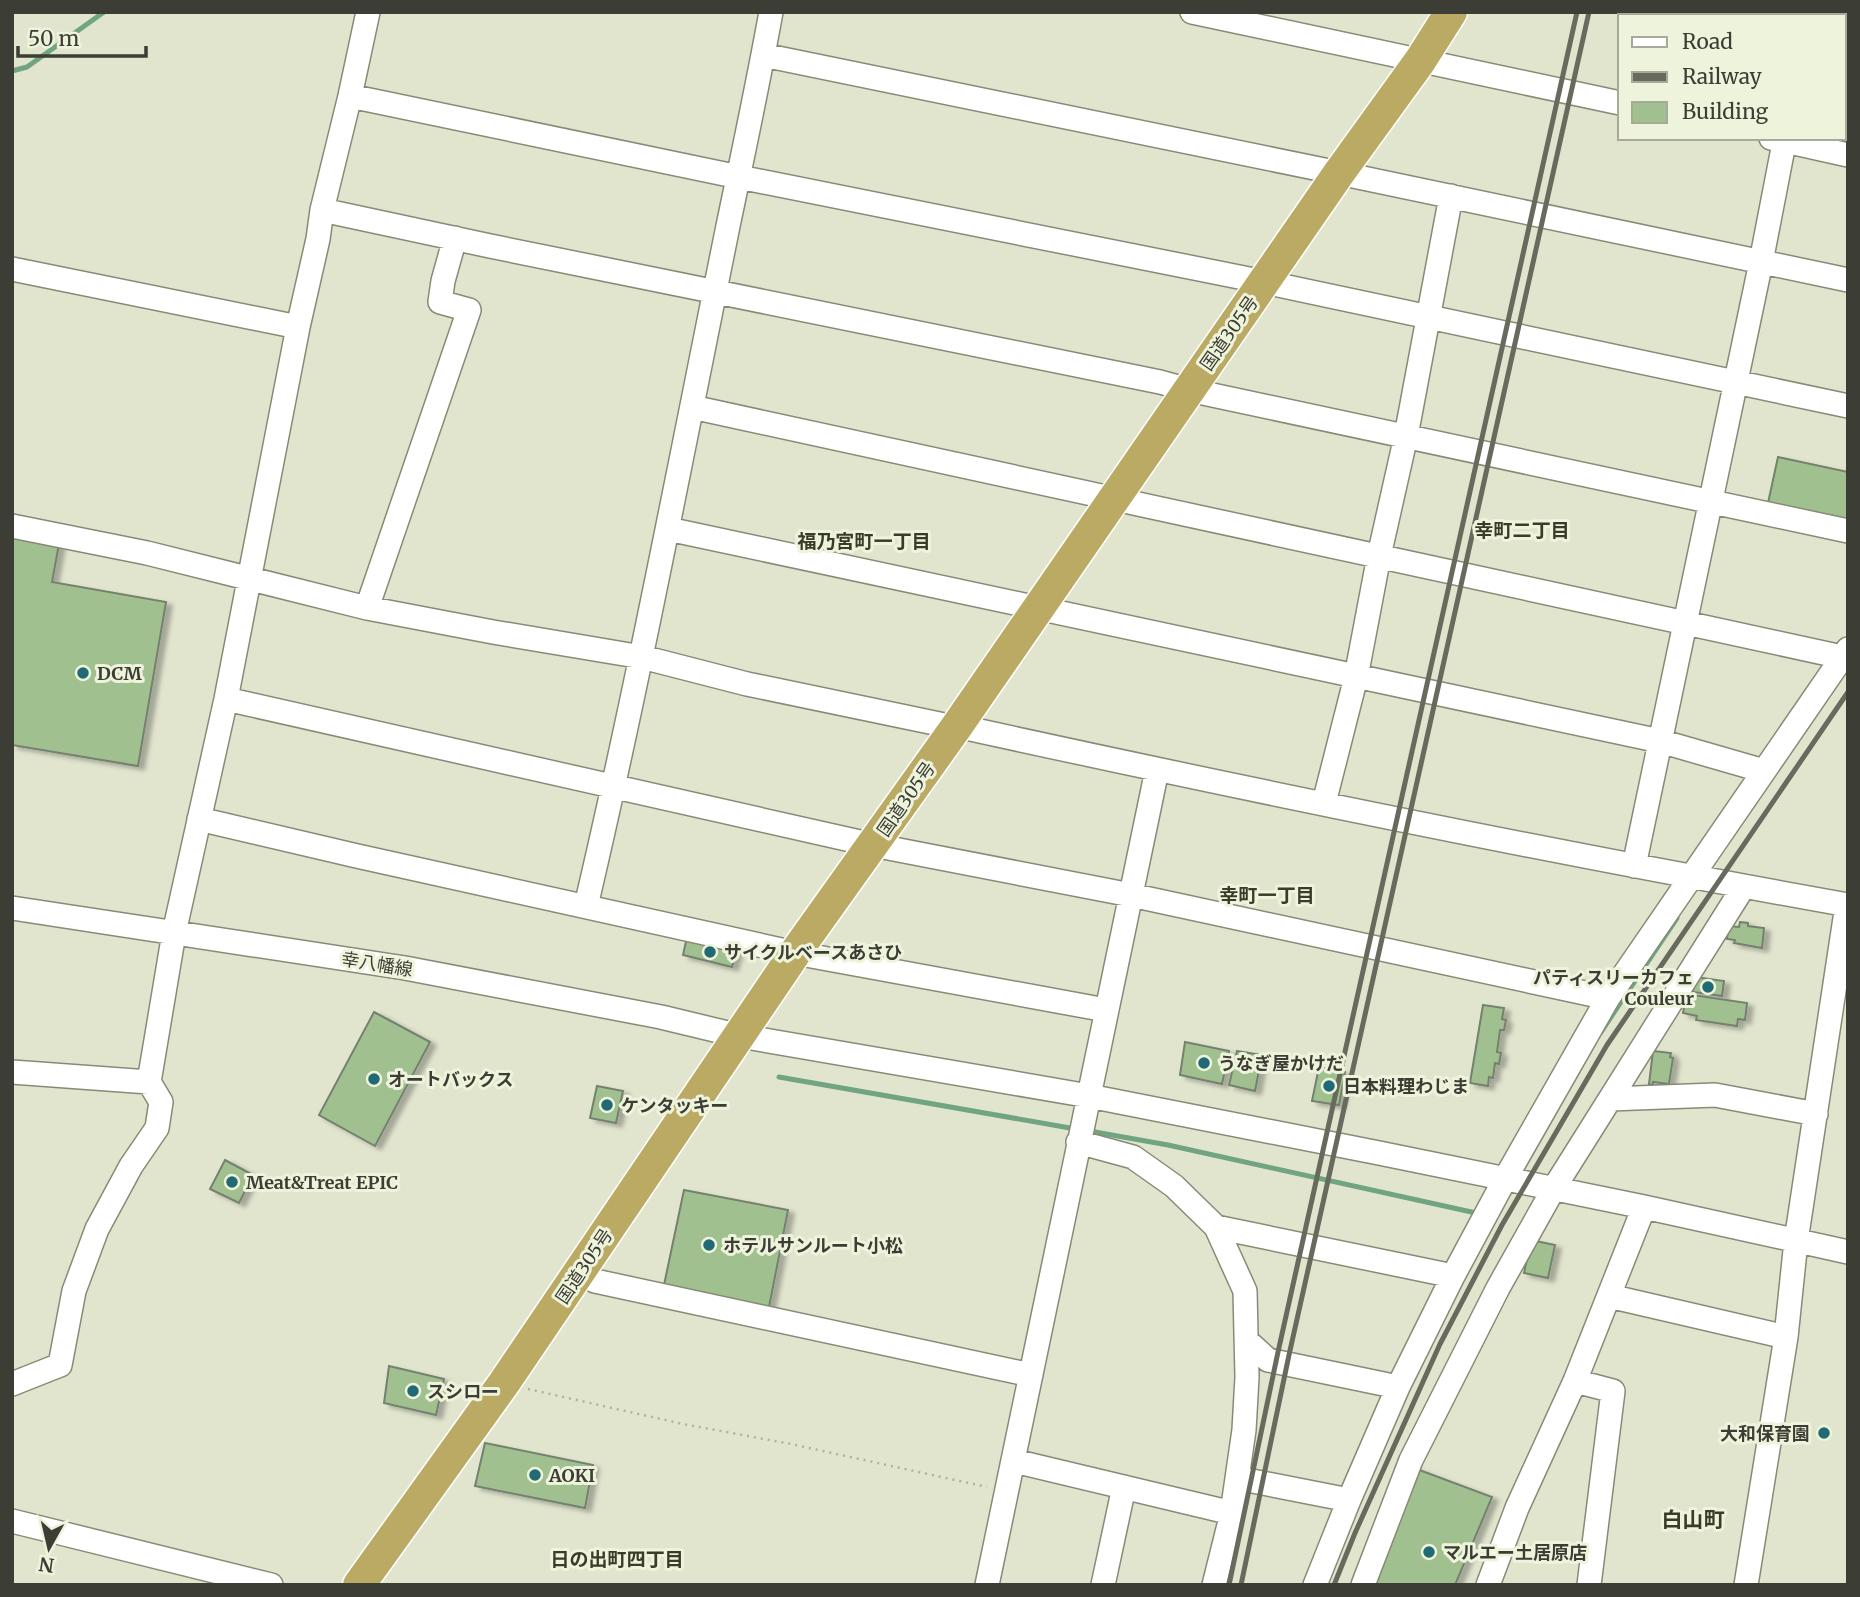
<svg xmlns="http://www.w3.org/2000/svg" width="1860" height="1597" font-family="Merriweather,'Noto Sans JP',serif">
<defs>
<filter id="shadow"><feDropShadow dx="6" dy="3.5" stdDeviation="2" flood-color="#0004"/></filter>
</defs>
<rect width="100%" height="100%" fill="#e1e5ce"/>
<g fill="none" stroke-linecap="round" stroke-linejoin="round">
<path stroke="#71a481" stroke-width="5" d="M 12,71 L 27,67 L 104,12
M 1601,1032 L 1677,918
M 779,1077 L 1070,1128
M 1095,1132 L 1168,1145 L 1476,1213"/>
</g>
<path fill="#a1c090" stroke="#75816f" stroke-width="2" filter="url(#shadow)" d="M 1848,76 L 1848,127 L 1844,126 L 1844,93 Z
M 1778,457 L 1848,472 L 1848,520 L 1768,503 Z
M 12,536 L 59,544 L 52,582 L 166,602 L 138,766 L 12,745 Z
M 1740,922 L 1748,923 L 1748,926 L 1764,928 L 1762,948 L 1734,943 L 1735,940 L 1727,939 L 1728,926 L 1739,927 Z
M 687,937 L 737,949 L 732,967 L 683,955 Z
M 1695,977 L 1724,981 L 1722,996 L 1693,992 Z
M 1686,994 L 1747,1003 L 1745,1020 L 1738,1019 L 1737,1026 L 1696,1020 L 1697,1016 L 1683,1013 Z
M 1483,1005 L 1504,1008 L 1502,1019 L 1506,1020 L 1504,1030 L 1500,1030 L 1497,1052 L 1501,1053 L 1499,1064 L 1495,1063 L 1493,1078 L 1489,1077 L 1488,1086 L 1470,1083 Z
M 374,1012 L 430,1042 L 375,1146 L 319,1115 Z
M 1185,1042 L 1229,1051 L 1222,1084 L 1180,1075 Z
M 1237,1051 L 1262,1055 L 1255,1091 L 1229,1085 Z
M 1653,1051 L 1671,1053 L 1670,1057 L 1673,1058 L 1669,1084 L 1653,1082 L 1653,1085 L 1649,1084 Z
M 1319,1067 L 1345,1072 L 1339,1105 L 1312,1101 Z
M 597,1086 L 623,1091 L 616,1123 L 590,1118 Z
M 225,1160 L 253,1175 L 239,1203 L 210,1189 Z
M 684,1190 L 788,1210 L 769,1307 L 664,1285 Z
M 1531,1240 L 1555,1245 L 1548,1278 L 1524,1273 Z
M 389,1366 L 444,1379 L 436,1415 L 384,1403 Z
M 485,1443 L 593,1465 L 585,1508 L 475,1486 Z
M 1414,1468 L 1492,1497 L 1455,1585 L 1366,1585 Z"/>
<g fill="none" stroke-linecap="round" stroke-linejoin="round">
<g stroke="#878b75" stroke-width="26">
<path id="minor" d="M 1192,12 L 1620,103
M 1768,12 L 1784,16
M 1813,16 L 1815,12
M 1844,29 L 1848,30
M 763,55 L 1339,173 L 1848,280
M 350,96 L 739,177 L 1264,282 L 1848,406
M 1771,138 L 1848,155
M 322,210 L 490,246 L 1160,382 L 1189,390 L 1848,531
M 12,269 L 298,327
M 692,407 L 1842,657
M 12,526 L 147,553 L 367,608 L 493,632 L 642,657 L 747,684 L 949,726 L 957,726 C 1253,791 1550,852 1848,905
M 668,529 L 1660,741 L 1764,771
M 367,608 L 469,310 L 440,302 L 443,281 L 455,238
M 226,699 L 873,845 L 1131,895 L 1608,998
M 1324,803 L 1356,677 L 1379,556 L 1406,436 L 1451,196
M 199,819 L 357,856 L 795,953 L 1106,1010
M 1634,866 L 1761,262 L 1785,138
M 586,906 C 639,680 682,453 728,226 C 743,154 758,84 771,12
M 12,908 L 405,968 L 661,1017 L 740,1036 L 1089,1096 L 1379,1153 L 1644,1207 L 1848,1252
M 12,1072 L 149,1082
M 1610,1099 L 1715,1095 L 1816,1114
M 1078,1142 L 1133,1157 L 1174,1186 L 1216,1227 L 1245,1291 L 1247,1377 L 1244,1430 L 1232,1513 L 1214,1585
M 1216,1227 L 1453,1276
M 579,1273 L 595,1281 L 1031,1375
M 1609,1296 L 1786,1337
M 1247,1341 L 1268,1360 L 1398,1387
M 1575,1381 L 1613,1391 L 1589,1585
M 12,1384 L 60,1365 L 74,1291 L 97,1229 L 131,1166 L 157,1128 L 161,1102 L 149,1082 L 174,933 L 226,699 L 298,327 L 318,239 L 322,210 L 350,96 L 368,12
M 1014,1461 L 1232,1513
M 1237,1478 L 1349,1500
M 12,1521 L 271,1585
M 987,1585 L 1157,770
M 1103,1585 L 1124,1487
M 1315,1585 L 1349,1500 L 1398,1387 L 1453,1276 L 1505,1179 L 1608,998 L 1848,649
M 1363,1585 L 1411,1460 L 1498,1288 L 1554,1188 L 1744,886
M 1488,1585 L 1517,1508 L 1575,1381 L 1644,1207
M 1746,1585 L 1786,1337 L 1796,1241 L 1847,905"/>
</g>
<g stroke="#fff" stroke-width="35">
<path id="highway" d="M 359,1585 L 504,1383 L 795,953 L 957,726 L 1339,173 L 1420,61 L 1451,12"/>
</g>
<path stroke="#aeb19f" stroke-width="2.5" stroke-dasharray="2 5" stroke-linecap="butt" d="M 528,1389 L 683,1424 L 791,1444 L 987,1487"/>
<use href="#minor" stroke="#fff" stroke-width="23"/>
<use href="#highway" stroke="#baaa64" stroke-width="32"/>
<path stroke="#686a5e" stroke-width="5" d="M 1229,1585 L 1278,1352 L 1577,12
M 1241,1585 L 1289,1355 L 1589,12
M 1334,1585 L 1355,1533 L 1440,1344 L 1502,1225 L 1607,1045 L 1848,692"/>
</g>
<g fill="#206975" stroke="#eef3db" stroke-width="2.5">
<circle cx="83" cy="673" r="7"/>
<circle cx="710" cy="952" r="7"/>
<circle cx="1708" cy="987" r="7"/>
<circle cx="1204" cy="1063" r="7"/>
<circle cx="374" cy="1079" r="7"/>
<circle cx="1329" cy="1086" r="7"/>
<circle cx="607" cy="1105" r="7"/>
<circle cx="232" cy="1182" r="7"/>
<circle cx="709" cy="1245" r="7"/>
<circle cx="413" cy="1391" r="7"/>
<circle cx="1824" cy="1433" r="7"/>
<circle cx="535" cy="1475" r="7"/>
<circle cx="1429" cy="1552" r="7"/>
</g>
<g text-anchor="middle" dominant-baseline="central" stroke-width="6" stroke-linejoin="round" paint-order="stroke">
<g font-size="18" fill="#3c3d34" stroke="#eef3db">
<text transform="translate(1229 333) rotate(-55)">国道305号</text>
<text transform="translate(906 799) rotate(-55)">国道305号</text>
<text transform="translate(377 964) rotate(9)">幸八幡線</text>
<text transform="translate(584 1266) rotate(-56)">国道305号</text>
</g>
<g font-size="18" font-weight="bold" fill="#3c3d34" stroke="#eef3db" text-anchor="start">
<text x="97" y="673">DCM</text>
<text x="724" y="952">サイクルベースあさひ</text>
<text x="1694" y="977" text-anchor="end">パティスリーカフェ<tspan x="1694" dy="21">Couleur</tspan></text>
<text x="1218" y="1063">うなぎ屋かけだ</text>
<text x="388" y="1079">オートバックス</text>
<text x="1343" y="1086">日本料理わじま</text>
<text x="621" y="1105">ケンタッキー</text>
<text x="246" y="1182">Meat&amp;Treat EPIC</text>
<text x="723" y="1245">ホテルサンルート小松</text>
<text x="427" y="1391">スシロー</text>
<text x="1810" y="1433" text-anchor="end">大和保育園</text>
<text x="549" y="1475">AOKI</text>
<text x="1443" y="1552">マルエー土居原店</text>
</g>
<g font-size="19" font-weight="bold" fill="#383c29" stroke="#eef3db">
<text x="1522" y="530">幸町二丁目</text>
<text x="864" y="541">福乃宮町一丁目</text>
<text x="1267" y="895">幸町一丁目</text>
<text x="617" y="1559">日の出町四丁目</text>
</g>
<g font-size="21" font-weight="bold" fill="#383c29" stroke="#eef3db">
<text x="1693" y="1519">白山町</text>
</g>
</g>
<rect width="1860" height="1597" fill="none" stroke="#3c3d34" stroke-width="28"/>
<rect x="1618" y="14" width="228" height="126" fill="#eef3db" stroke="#a7aa98" stroke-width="2"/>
<rect x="1632" y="37" width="35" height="10" fill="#ffffff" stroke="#a7aa98" stroke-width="2"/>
<text x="1682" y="49" font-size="21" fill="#3c3d34">Road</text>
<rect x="1632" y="72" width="35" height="10" fill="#686a5e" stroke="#a7aa98" stroke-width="2"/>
<text x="1682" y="84" font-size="21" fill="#3c3d34">Railway</text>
<rect x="1632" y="102" width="35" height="21" fill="#a1c090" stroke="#a7aa98" stroke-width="2"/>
<text x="1682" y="119" font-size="21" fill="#3c3d34">Building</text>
<g transform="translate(49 1548) rotate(188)" stroke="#eef3db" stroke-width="5" paint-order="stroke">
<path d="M0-5L12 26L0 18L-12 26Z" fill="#3c3d34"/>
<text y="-10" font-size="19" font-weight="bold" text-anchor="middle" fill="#3c3d34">N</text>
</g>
<path d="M18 46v10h128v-10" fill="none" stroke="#3c3d34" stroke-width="3.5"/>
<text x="28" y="46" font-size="21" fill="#3c3d34" stroke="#eef3db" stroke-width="5" paint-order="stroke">50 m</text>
</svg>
